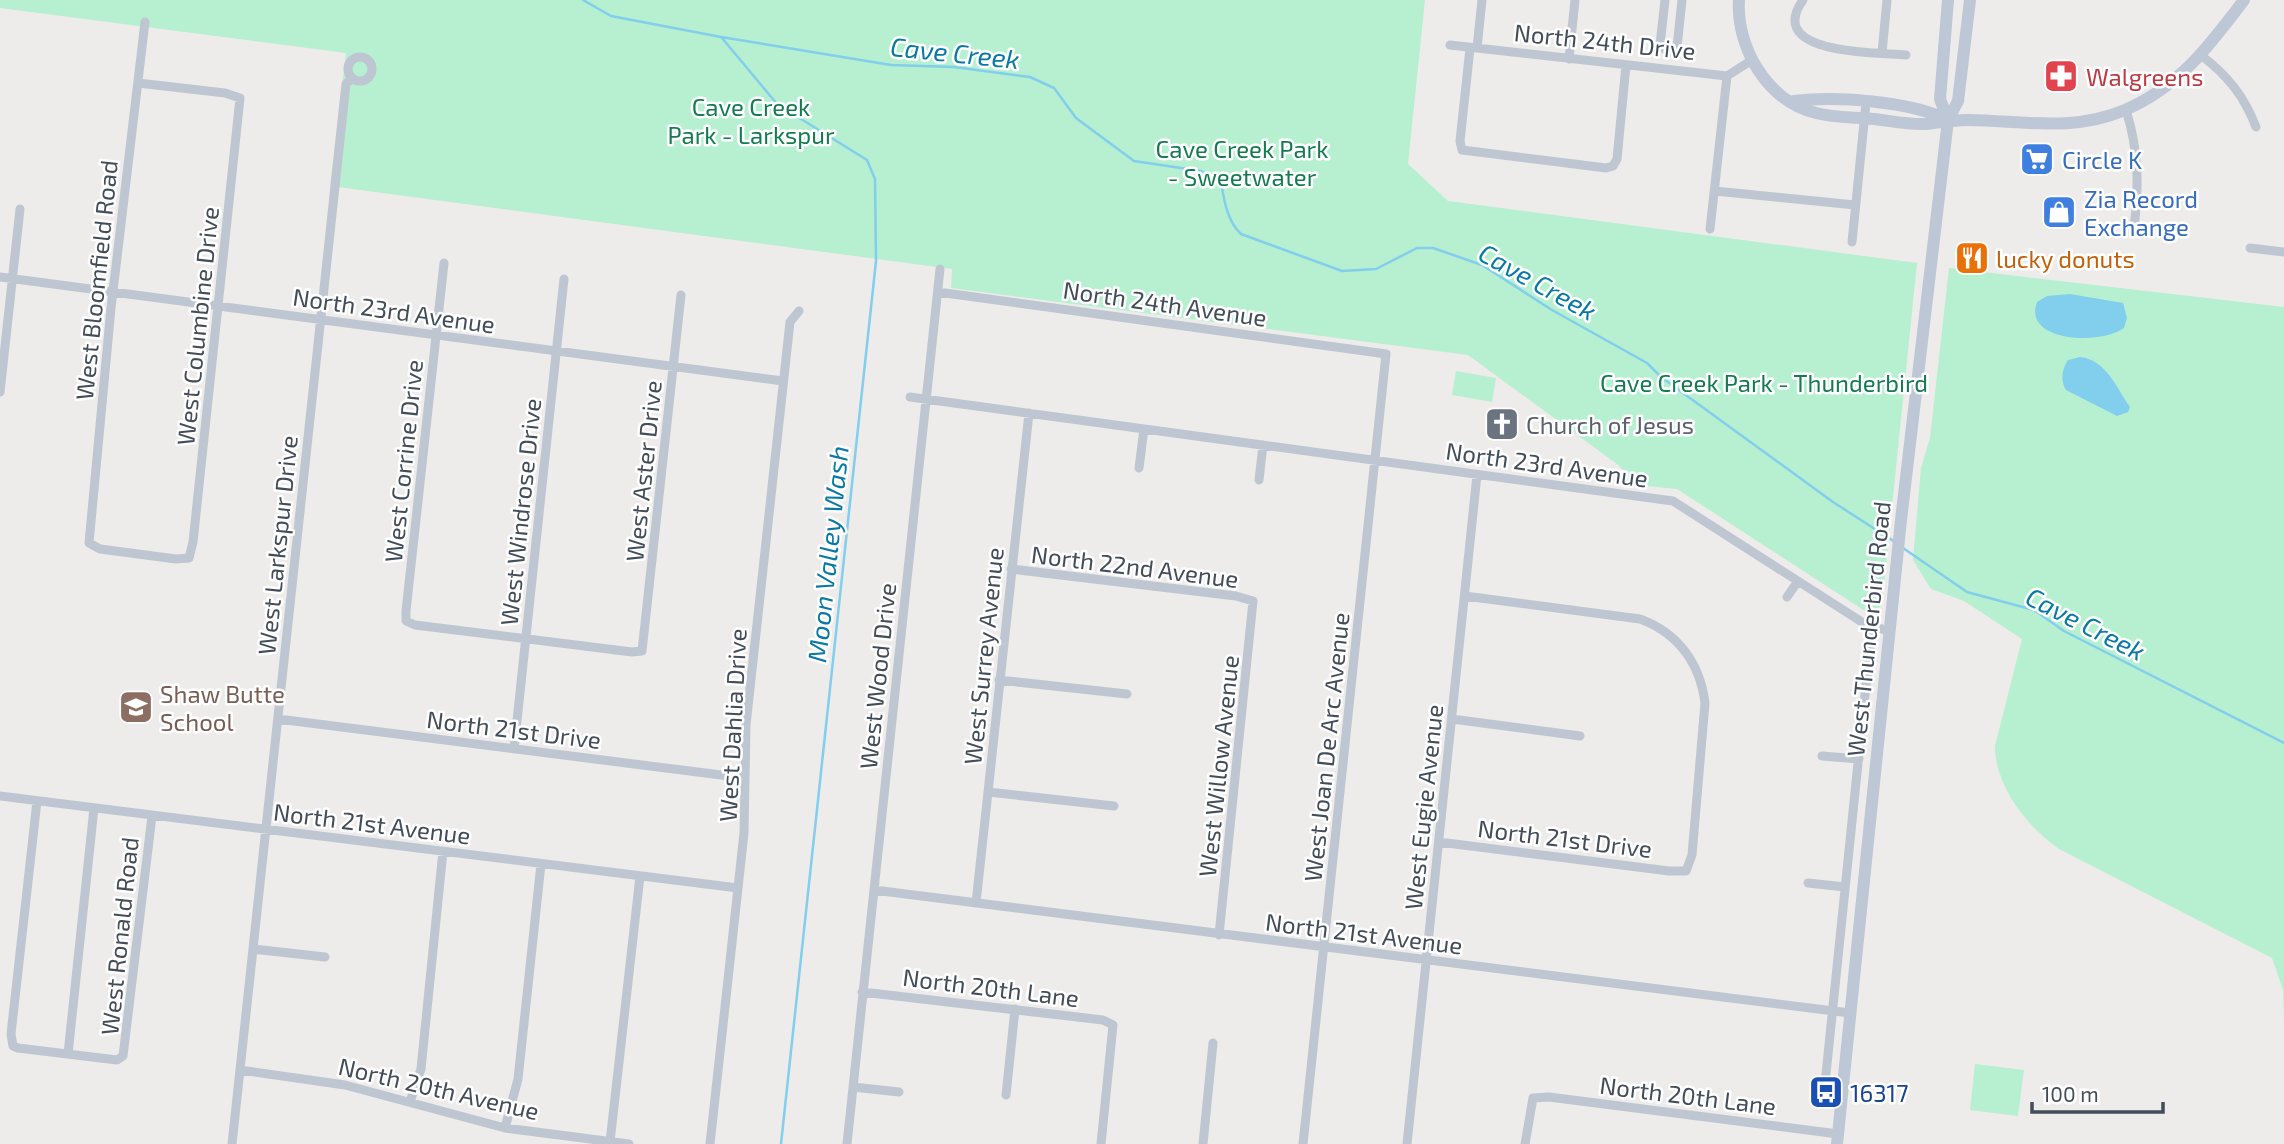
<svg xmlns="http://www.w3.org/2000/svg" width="2284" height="1144" font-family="'Exo 2',sans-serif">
<rect width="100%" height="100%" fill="#eeebeb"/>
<path fill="#b7efd1" d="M 0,0 L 1425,0 L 1408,164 L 1448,201 L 1917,263 L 1882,605 L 1872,614 L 1862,609 L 1677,489 L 1627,484 L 1626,473 L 1617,464 L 1468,355 L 951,288 L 952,269 L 330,186 L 346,53 L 0,8 Z
M 1949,268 L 2284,307 L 2284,1021 L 2283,990 L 2272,958 L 2059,849 C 2027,827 1995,786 1995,746 L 2022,639 L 1964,601 L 1931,589 L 1913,560 L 1921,468 L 1930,438 Z
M 1456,371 L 1496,378 L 1492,402 L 1452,395 Z
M 1975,1064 L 2024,1070 L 2018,1116 L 1970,1110 Z"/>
<path fill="#82ceed" d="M 2070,294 L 2123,303 L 2127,318 L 2124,328 C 2099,346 2022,341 2037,302 L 2047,296 Z
M 2080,357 C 2107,360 2116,388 2130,407 L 2128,412 L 2117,416 L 2066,390 C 2060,380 2062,369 2068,360 Z"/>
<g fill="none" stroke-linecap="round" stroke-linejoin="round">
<path stroke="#82ceed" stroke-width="2.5" d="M 583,0 L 611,16 L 721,37 L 891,65 L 954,67 L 1030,77 L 1054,88 L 1076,118 L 1134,161 L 1201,171 L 1221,182 C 1224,200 1227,221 1241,234 L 1342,271 L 1376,269 L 1417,248 L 1433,248 L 1482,265 L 1552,310 L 1647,363 L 1661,377 L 1833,502 L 1895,542
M 722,38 L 777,104 L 867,160 L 875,179 L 876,261 L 781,1144
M 1903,548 L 1967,592 L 2034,610 L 2064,631 L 2284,743"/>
<path stroke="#bec6d2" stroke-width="9" d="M 1665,0 L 1660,45 L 1668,52
M 1803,0 C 1764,55 1877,52 1906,55
M 1450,45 L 1727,76 L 1752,60
M 1470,48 L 1460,141 L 1462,150 L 1606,168 L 1613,166 L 1617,159 L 1626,65
M 1477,48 L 1482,0
M 1668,52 L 1677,47 L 1682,0
M 1882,53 L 1887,0
M 2202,56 C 2228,76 2244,96 2256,127
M348 69a12 12 0 1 1 24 0a12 12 0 1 1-24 0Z
M 1569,59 L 1575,0
M 138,83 L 225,93 L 240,98 L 193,542 L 189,558 L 176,559 L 100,549 L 89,543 L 111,308 L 145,22
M 2126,110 C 2139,151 2139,186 2134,228
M 1715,191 L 1855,205
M 1710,229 L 1727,76
M 1852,242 L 1866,103
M 2250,248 L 2284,252
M 444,263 L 406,611 L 406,621 L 415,625 L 632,652 L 642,651 L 681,295
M 0,277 L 783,381
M 938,292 L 1386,354 L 1303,1144
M 0,392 L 20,209
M 910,397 L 1673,501 L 1865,624 L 1889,631
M 1139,468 L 1144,429
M 1259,480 L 1263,445
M 1011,569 L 1236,596 L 1253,601 L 1219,935
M 1787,597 L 1798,581
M 999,680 L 1127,694
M 278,719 L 745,778
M 1452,719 L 1580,736
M 514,749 L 564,279
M 1822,756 L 1859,759
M 988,792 L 1114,806
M 0,796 L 738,888
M 37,801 L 11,1034 L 13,1046 L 18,1048 L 117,1060 L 123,1056 L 152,816
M 1439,842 L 1669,871 L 1686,871 L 1692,855 L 1705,703 C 1700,663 1678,633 1640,619 L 1465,596
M 1808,883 L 1845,887
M 874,890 L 1850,1013
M 976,903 L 1029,413
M 253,949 L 325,957
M 862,992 L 1103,1020 L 1113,1025 L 1101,1144
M 68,1054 L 94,808
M 240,1070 L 345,1085 L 505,1128 L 629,1144
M 1826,1074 L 1872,627
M 853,1087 L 899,1092
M 1006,1095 L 1015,1009
M 410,1102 L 421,1069 L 443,851
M 505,1128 L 518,1079 L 541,864
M 610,1142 L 640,876
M 232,1144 L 346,84 L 352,78
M 710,1144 L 744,833 L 746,725 L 790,322 L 799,311
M 847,1144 L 940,269
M 1203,1144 L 1213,1043
M 1407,1144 L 1477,475
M 1525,1144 L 1533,1098 L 1549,1097 L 1838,1134"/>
<path stroke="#bdc7d6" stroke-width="12" d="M 1739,0 C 1736,47 1767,101 1816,113 C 1835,118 1855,117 1874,119 C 1891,121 1910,125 1927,124 C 1941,122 1954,120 1969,120 C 2024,121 2073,132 2125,110 C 2179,87 2210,45 2244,0
M 1948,0 L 1940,99 L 1948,120
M 1794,101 C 1836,96 1910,101 1948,120
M 1837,1144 L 1901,520 L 1948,120 L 1958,101 L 1970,0"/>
</g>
<defs>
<g id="pharmacy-square" transform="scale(1.75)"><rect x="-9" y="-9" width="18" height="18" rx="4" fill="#e0444e" stroke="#fff"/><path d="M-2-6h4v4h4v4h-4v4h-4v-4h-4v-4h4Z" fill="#fff"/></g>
<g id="supermarket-square" transform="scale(1.75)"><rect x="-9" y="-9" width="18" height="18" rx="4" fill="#3f7fe0" stroke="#fff"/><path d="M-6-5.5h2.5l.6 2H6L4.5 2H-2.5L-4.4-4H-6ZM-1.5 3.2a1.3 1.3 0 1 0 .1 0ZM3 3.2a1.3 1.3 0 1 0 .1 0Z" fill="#fff"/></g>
<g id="shop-square" transform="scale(1.75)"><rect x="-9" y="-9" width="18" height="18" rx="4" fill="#3f7fe0" stroke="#fff"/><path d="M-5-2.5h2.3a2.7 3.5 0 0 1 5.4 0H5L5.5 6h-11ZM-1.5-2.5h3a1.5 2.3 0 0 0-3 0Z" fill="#fff"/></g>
<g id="restaurant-square" transform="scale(1.75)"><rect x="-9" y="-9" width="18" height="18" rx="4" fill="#e8710a" stroke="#fff"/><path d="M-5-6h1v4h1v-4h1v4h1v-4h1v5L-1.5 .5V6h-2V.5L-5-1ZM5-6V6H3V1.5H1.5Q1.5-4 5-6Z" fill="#fff"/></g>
<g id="church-square" transform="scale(1.75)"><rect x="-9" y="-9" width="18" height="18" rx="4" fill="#6b7280" stroke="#fff"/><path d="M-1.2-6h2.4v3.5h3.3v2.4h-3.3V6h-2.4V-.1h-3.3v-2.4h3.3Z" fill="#fff"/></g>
<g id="school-square" transform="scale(1.75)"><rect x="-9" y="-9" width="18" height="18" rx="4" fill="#8d6e63" stroke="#fff"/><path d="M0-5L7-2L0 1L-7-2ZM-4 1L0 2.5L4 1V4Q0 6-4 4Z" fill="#fff"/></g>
<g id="bus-square" transform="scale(1.75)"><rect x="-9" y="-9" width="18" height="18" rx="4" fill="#1a4fb4" stroke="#fff"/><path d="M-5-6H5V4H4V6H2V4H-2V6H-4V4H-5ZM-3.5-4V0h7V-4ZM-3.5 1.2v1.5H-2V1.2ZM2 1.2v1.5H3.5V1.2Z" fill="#fff"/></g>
</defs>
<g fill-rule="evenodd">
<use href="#pharmacy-square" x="2061" y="76"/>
<use href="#supermarket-square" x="2037" y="159"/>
<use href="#shop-square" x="2059" y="212"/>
<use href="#restaurant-square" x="1972" y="258"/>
<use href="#church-square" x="1502" y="424"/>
<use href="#school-square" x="136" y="707"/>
<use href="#bus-square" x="1826" y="1092"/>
</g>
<g text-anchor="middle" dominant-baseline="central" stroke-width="5" stroke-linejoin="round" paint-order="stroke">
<g font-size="24" fill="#434d59" stroke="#fff">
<text transform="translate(1605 41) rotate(6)">North 24th Drive</text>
<text transform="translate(96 280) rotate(-84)">West Bloomfield Road</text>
<text transform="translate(1165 303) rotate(8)">North 24th Avenue</text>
<text transform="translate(394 310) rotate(8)">North 23rd Avenue</text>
<text transform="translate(197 326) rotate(-84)">West Columbine Drive</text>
<text transform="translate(403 461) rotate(-84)">West Corrine Drive</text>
<text transform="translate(1547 464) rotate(8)">North 23rd Avenue</text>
<text transform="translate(643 471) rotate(-84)">West Aster Drive</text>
<text transform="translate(520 512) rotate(-84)">West Windrose Drive</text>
<text transform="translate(277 545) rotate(-84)">West Larkspur Drive</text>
<text transform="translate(1135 566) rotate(7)">North 22nd Avenue</text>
<text transform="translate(1868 629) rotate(-84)">West Thunderbird Road</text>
<text transform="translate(983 656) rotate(-84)">West Surrey Avenue</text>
<text transform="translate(877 676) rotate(-84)">West Wood Drive</text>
<text transform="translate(732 725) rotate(-87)">West Dahlia Drive</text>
<text transform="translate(514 729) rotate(7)">North 21st Drive</text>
<text transform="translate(1326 747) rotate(-84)">West Joan De Arc Avenue</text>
<text transform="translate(1218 766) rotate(-84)">West Willow Avenue</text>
<text transform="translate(1423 807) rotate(-84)">West Eugie Avenue</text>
<text transform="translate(372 823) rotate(7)">North 21st Avenue</text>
<text transform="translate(1565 838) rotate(7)">North 21st Drive</text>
<text transform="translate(1364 933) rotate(7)">North 21st Avenue</text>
<text transform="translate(119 936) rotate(-84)">West Ronald Road</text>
<text transform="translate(991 987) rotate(7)">North 20th Lane</text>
<text transform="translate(439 1088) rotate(13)">North 20th Avenue</text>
<text transform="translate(1688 1095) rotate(7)">North 20th Lane</text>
</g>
<g font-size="24" fill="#be3a42" stroke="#fff" text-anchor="start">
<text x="2086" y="76">Walgreens</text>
</g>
<g font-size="24" fill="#147b50" stroke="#fff">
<text x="751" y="106">Cave Creek<tspan x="751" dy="28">Park - Larkspur</tspan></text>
<text x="1242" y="148">Cave Creek Park<tspan x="1242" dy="28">- Sweetwater</tspan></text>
<text x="1764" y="382">Cave Creek Park - Thunderbird</text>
</g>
<g font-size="24" fill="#366cbe" stroke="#fff" text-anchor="start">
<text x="2062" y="159">Circle K</text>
<text x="2084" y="198">Zia Record<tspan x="2084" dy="28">Exchange</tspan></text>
</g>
<g font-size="24" fill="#c56008" stroke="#fff" text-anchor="start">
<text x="1996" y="258">lucky donuts</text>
</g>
<g font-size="24" fill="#5b616d" stroke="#fff" text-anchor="start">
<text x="1526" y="424">Church of Jesus</text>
</g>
<g font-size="24" fill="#785e54" stroke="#fff" text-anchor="start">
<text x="160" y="693">Shaw Butte<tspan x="160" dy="28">School</tspan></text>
</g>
<g font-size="24" fill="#164399" stroke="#fff" text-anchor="start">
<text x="1850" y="1092">16317</text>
</g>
<g font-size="26" font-style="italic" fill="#0878a7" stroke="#fff">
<text transform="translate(955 52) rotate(6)">Cave Creek</text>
<text transform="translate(1538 281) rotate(29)">Cave Creek</text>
<text transform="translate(827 554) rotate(-84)">Moon Valley Wash</text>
<text transform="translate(2086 623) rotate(27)">Cave Creek</text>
</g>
</g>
<path d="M2032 1102v10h131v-10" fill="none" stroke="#434d59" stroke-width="3.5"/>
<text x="2042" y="1102" font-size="21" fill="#434d59" stroke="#ffffff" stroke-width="5" paint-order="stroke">100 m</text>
</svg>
